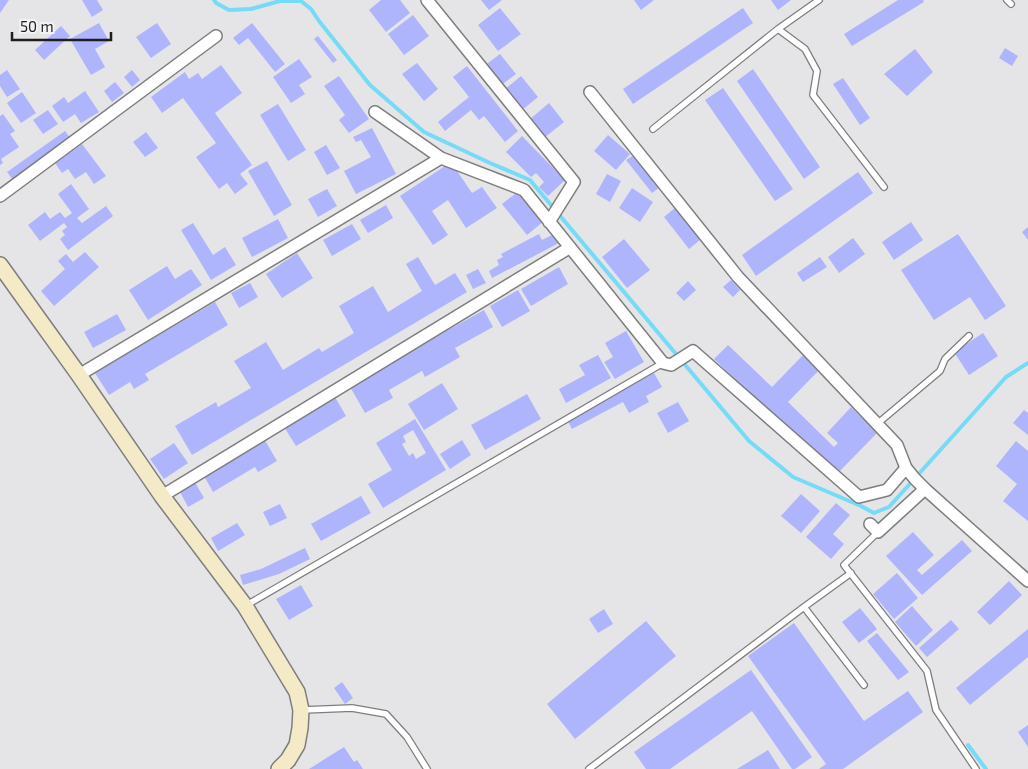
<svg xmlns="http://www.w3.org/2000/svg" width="1028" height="769" font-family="'Exo 2',sans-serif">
<rect width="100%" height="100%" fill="#e5e5e7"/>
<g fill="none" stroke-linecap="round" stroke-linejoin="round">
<path stroke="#75dbf6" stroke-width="4" d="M 214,0 L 216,3 L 229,10 L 251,9 L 280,1 L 301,1 L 311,9 L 319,21 L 370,85 L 424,132 L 490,163 L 530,180 L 749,441 L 793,477 L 861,506 L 874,513 L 889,507 L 1006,377 L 1028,363
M 968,745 L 986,769"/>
</g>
<path fill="#aeb5fd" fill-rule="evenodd" d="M 0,0 L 9,0 L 0,13 Z
M 82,0 L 97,0 L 103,10 L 92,17 Z
M 381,0 L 400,0 L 410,13 L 386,32 L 369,10 Z
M 481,0 L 502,0 L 489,10 Z
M 634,0 L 654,0 L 641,10 Z
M 771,0 L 791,0 L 778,10 Z
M 898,0 L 923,0 L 924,2 L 852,46 L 844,34 Z
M 500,8 L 521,34 L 498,51 L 478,25 Z
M 743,8 L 753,23 L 633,104 L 623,89 Z
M 413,15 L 429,36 L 404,55 L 388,34 Z
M 99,23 L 109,41 L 95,49 L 105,67 L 91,75 L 70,39 Z
M 157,23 L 171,44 L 151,58 L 136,37 Z
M 252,23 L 285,64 L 275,72 L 248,38 L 239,45 L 233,38 Z
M 61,26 L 70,36 L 44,60 L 35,50 Z
M 318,36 L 337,60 L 333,63 L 314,39 Z
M 1005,48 L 1018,56 L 1012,66 L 999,58 Z
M 915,49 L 933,72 L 907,96 L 884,74 Z
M 500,54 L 516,74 L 500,86 L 484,66 Z
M 299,59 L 312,77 L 299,85 L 305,94 L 291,103 L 273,77 Z
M 417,63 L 438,89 L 424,101 L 402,74 Z
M 221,65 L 242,93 L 215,113 L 252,165 L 240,174 L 248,184 L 235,194 L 227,183 L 219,189 L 196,157 L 216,143 L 183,98 L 162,113 L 151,97 L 185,72 L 189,79 L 198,73 L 202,79 Z
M 467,66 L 518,131 L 505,142 L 484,116 L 479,120 L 471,110 L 445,131 L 438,122 L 469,97 L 453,77 Z
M 753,69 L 820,167 L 804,179 L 737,81 Z
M 7,70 L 20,89 L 7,97 L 0,86 L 0,75 Z
M 132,70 L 140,80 L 132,87 L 124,77 Z
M 339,76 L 369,119 L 349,133 L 339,120 L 345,115 L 324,86 Z
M 521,76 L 538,97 L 521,111 L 504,90 Z
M 843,78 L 870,118 L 860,125 L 833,84 Z
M 115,82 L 124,93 L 112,102 L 104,91 Z
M 723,88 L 793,189 L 775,201 L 705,100 Z
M 85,91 L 99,112 L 81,123 L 75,114 L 63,122 L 52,106 L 64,97 L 68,103 Z
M 22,92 L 36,113 L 21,123 L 7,103 Z
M 549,103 L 564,122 L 544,138 L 529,120 Z
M 278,104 L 306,150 L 288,161 L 260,115 Z
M 48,110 L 58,124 L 43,134 L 33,120 Z
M 3,114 L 15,131 L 10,134 L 19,147 L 1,159 L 3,163 L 0,165 L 0,116 Z
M 372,128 L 396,174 L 356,194 L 344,171 L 371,157 L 361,140 L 356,142 L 353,137 Z
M 65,131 L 71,139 L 13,180 L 7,172 Z
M 146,132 L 158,148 L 145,157 L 133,142 Z
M 608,135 L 630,154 L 616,170 L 594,151 Z
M 522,136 L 565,180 L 548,196 L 539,187 L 544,182 L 536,173 L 531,177 L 506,152 Z
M 82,144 L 106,176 L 94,184 L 86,172 L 75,179 L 68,169 L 62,173 L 55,163 Z
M 326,145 L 340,168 L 327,175 L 314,152 Z
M 634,155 L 660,187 L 652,193 L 626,160 Z
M 267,161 L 292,205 L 274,216 L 248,171 Z
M 451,162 L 472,193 L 482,187 L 497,208 L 466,228 L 448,200 L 432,211 L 448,235 L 433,245 L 400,196 Z
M 858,172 L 873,193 L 756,276 L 742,255 Z
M 607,174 L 621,181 L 610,202 L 596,194 Z
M 71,184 L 89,209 L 77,218 L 82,223 L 106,206 L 113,216 L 68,250 L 60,239 L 65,235 L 62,231 L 67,227 L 64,223 L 40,241 L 28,225 L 45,212 L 50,219 L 60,212 L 65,218 L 72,213 L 58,194 Z
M 632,188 L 653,202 L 640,222 L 619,208 Z
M 327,189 L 337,206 L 318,217 L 308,199 Z
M 520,190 L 544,221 L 527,235 L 502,204 Z
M 386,205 L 393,218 L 368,233 L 360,220 Z
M 676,207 L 701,239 L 689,249 L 664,217 Z
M 278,219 L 288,238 L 252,257 L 242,238 Z
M 911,222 L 923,240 L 894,260 L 882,242 Z
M 193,223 L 213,255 L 225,247 L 236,265 L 211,280 L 181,230 Z
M 352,224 L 361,239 L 332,256 L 323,240 Z
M 1028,227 L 1028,240 L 1022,232 Z
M 539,234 L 542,240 L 554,234 L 559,243 L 492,278 L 489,271 L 499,265 L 497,260 L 503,257 L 501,254 Z
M 958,234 L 1006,306 L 985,320 L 970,297 L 934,320 L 901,270 Z
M 853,238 L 865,254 L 839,273 L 828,257 Z
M 624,239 L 650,270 L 627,288 L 602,257 Z
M 85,252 L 99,267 L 54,306 L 41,291 L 65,269 L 58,261 L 66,254 L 73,262 Z
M 297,253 L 313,278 L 282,298 L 266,274 Z
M 418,257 L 435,285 L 455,273 L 467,292 L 192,455 L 175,426 L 216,402 L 218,407 L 251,388 L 234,361 L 266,342 L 283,370 L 319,348 L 322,352 L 354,333 L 339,306 L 373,286 L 388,312 L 422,291 L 406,264 Z
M 820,257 L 827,267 L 803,282 L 797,273 Z
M 167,266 L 175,279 L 191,269 L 202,285 L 148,320 L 129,290 Z
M 559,267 L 568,284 L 531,306 L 521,289 Z
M 478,269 L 486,283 L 473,289 L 466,275 Z
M 731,280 L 740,290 L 733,297 L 723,287 Z
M 688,281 L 696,290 L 684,301 L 676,293 Z
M 250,283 L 258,297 L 239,308 L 231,293 Z
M 518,290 L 530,311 L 502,327 L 490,306 Z
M 215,302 L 228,325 L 145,374 L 149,380 L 134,389 L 130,382 L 109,395 L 95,373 Z
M 484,310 L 493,327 L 455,348 L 460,357 L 425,377 L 422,371 L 389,390 L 393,398 L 365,413 L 349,385 Z
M 117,314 L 126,330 L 93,348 L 84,332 Z
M 626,331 L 644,362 L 615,379 L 604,362 L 613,357 L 605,343 Z
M 983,333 L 998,356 L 969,375 L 954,352 Z
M 728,345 L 772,387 L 806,352 L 822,367 L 788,402 L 834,447 L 838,443 L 827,433 L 851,407 L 877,433 L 836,475 L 714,359 Z
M 598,355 L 611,378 L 566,403 L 559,389 L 585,375 L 579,365 Z
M 654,373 L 662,387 L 646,396 L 649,402 L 629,413 L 623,402 L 572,429 L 567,420 Z
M 442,383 L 458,409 L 424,430 L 408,404 Z
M 527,394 L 541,419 L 485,450 L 471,425 Z
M 335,397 L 346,416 L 296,446 L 284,427 Z
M 678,402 L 689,421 L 668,433 L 657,413 Z
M 1024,410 L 1028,413 L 1028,435 L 1013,423 Z
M 415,419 L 446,470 L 383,508 L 368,484 L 392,470 L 376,443 ZM 413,430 L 426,453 L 416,459 L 413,453 L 409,456 L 402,444 L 406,442 L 403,436 Z
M 263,437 L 277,461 L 258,472 L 255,467 L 213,492 L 204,476 Z
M 462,440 L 471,455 L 450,469 L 440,454 Z
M 1016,441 L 1028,451 L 1028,521 L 1003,501 L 1017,484 L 996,466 Z
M 174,443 L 188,463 L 164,479 L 150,459 Z
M 193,479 L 204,498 L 188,507 L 178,488 Z
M 801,494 L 820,511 L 801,533 L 781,516 Z
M 361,496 L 371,513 L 321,541 L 311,524 Z
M 836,503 L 850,515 L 833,534 L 844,544 L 831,559 L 806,537 Z
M 280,504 L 287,518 L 270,526 L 263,512 Z
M 237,523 L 245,535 L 218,551 L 211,538 Z
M 913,532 L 934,555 L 917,570 L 922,575 L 962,540 L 972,551 L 922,595 L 886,556 Z
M 305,548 L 310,559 L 279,574 L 243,585 L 240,575 L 261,569 Z
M 897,573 L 918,598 L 894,619 L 873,594 Z
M 1009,581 L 1022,595 L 990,625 L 977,612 Z
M 301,585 L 313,606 L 289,620 L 276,599 Z
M 912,606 L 933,630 L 916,646 L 895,622 Z
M 860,608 L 877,629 L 859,643 L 842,622 Z
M 604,609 L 613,624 L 598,633 L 589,619 Z
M 951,620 L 959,629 L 927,657 L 919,648 Z
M 646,621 L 676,656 L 575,739 L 547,704 Z
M 794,623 L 864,721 L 908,691 L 923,712 L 843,769 L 819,769 L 826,764 L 748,656 Z
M 1028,629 L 1028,657 L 970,705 L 956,688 Z
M 877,633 L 909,672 L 898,680 L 867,641 Z
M 751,670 L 812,757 L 795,769 L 792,769 L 752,711 L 670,769 L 646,769 L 634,752 Z
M 342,682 L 353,698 L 345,704 L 334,688 Z
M 1028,725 L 1028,747 L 1018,732 Z
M 344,747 L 354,762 L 357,760 L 363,769 L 309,769 Z
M 768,750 L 780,769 L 737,769 Z"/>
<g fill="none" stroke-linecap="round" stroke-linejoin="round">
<g stroke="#7e7e7f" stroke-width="8">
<path id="service" d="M 1007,0 L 1011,4
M 778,29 L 819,0
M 653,129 L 778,29 L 805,49 L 817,71 L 813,95 L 884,187
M 877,424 L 940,371 L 945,359 L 969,336
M 878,532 L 844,565 L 927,671 L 936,710 L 976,769
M 245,606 L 663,363
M 804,607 L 851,573
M 303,710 L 352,708 L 386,714 L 407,737 L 427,769
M 589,769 L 804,607 L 864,685"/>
</g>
<g stroke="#7e7e7f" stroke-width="14">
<path id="minor" d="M 427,0 L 574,182 L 549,222
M 590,92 L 738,277 L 897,445 L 906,468 L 915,479 L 925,489
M 375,112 L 441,158 L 524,190 L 663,363 L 671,365 L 693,351 L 859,497 L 887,490 L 906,468
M 0,196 L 216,36
M 79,375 L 441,158
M 162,496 L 569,248
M 870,524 L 878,532 L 925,489 L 1028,581"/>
</g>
<g stroke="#7e7e7f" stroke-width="18">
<path id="secondary" d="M 0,265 L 79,375 L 162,496 L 245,606 L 297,692 L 301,710 L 300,728 L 297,745 L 288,760 L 279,769"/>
</g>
<use href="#service" stroke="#fff" stroke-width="5.5"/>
<use href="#minor" stroke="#fff" stroke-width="11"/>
<use href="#secondary" stroke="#f5eac7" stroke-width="15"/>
</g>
<path d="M12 32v8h99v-8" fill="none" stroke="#1e1e1f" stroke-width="2.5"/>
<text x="20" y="32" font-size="15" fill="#1e1e1f" stroke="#f2f3f4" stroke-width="4" paint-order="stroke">50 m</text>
</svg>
